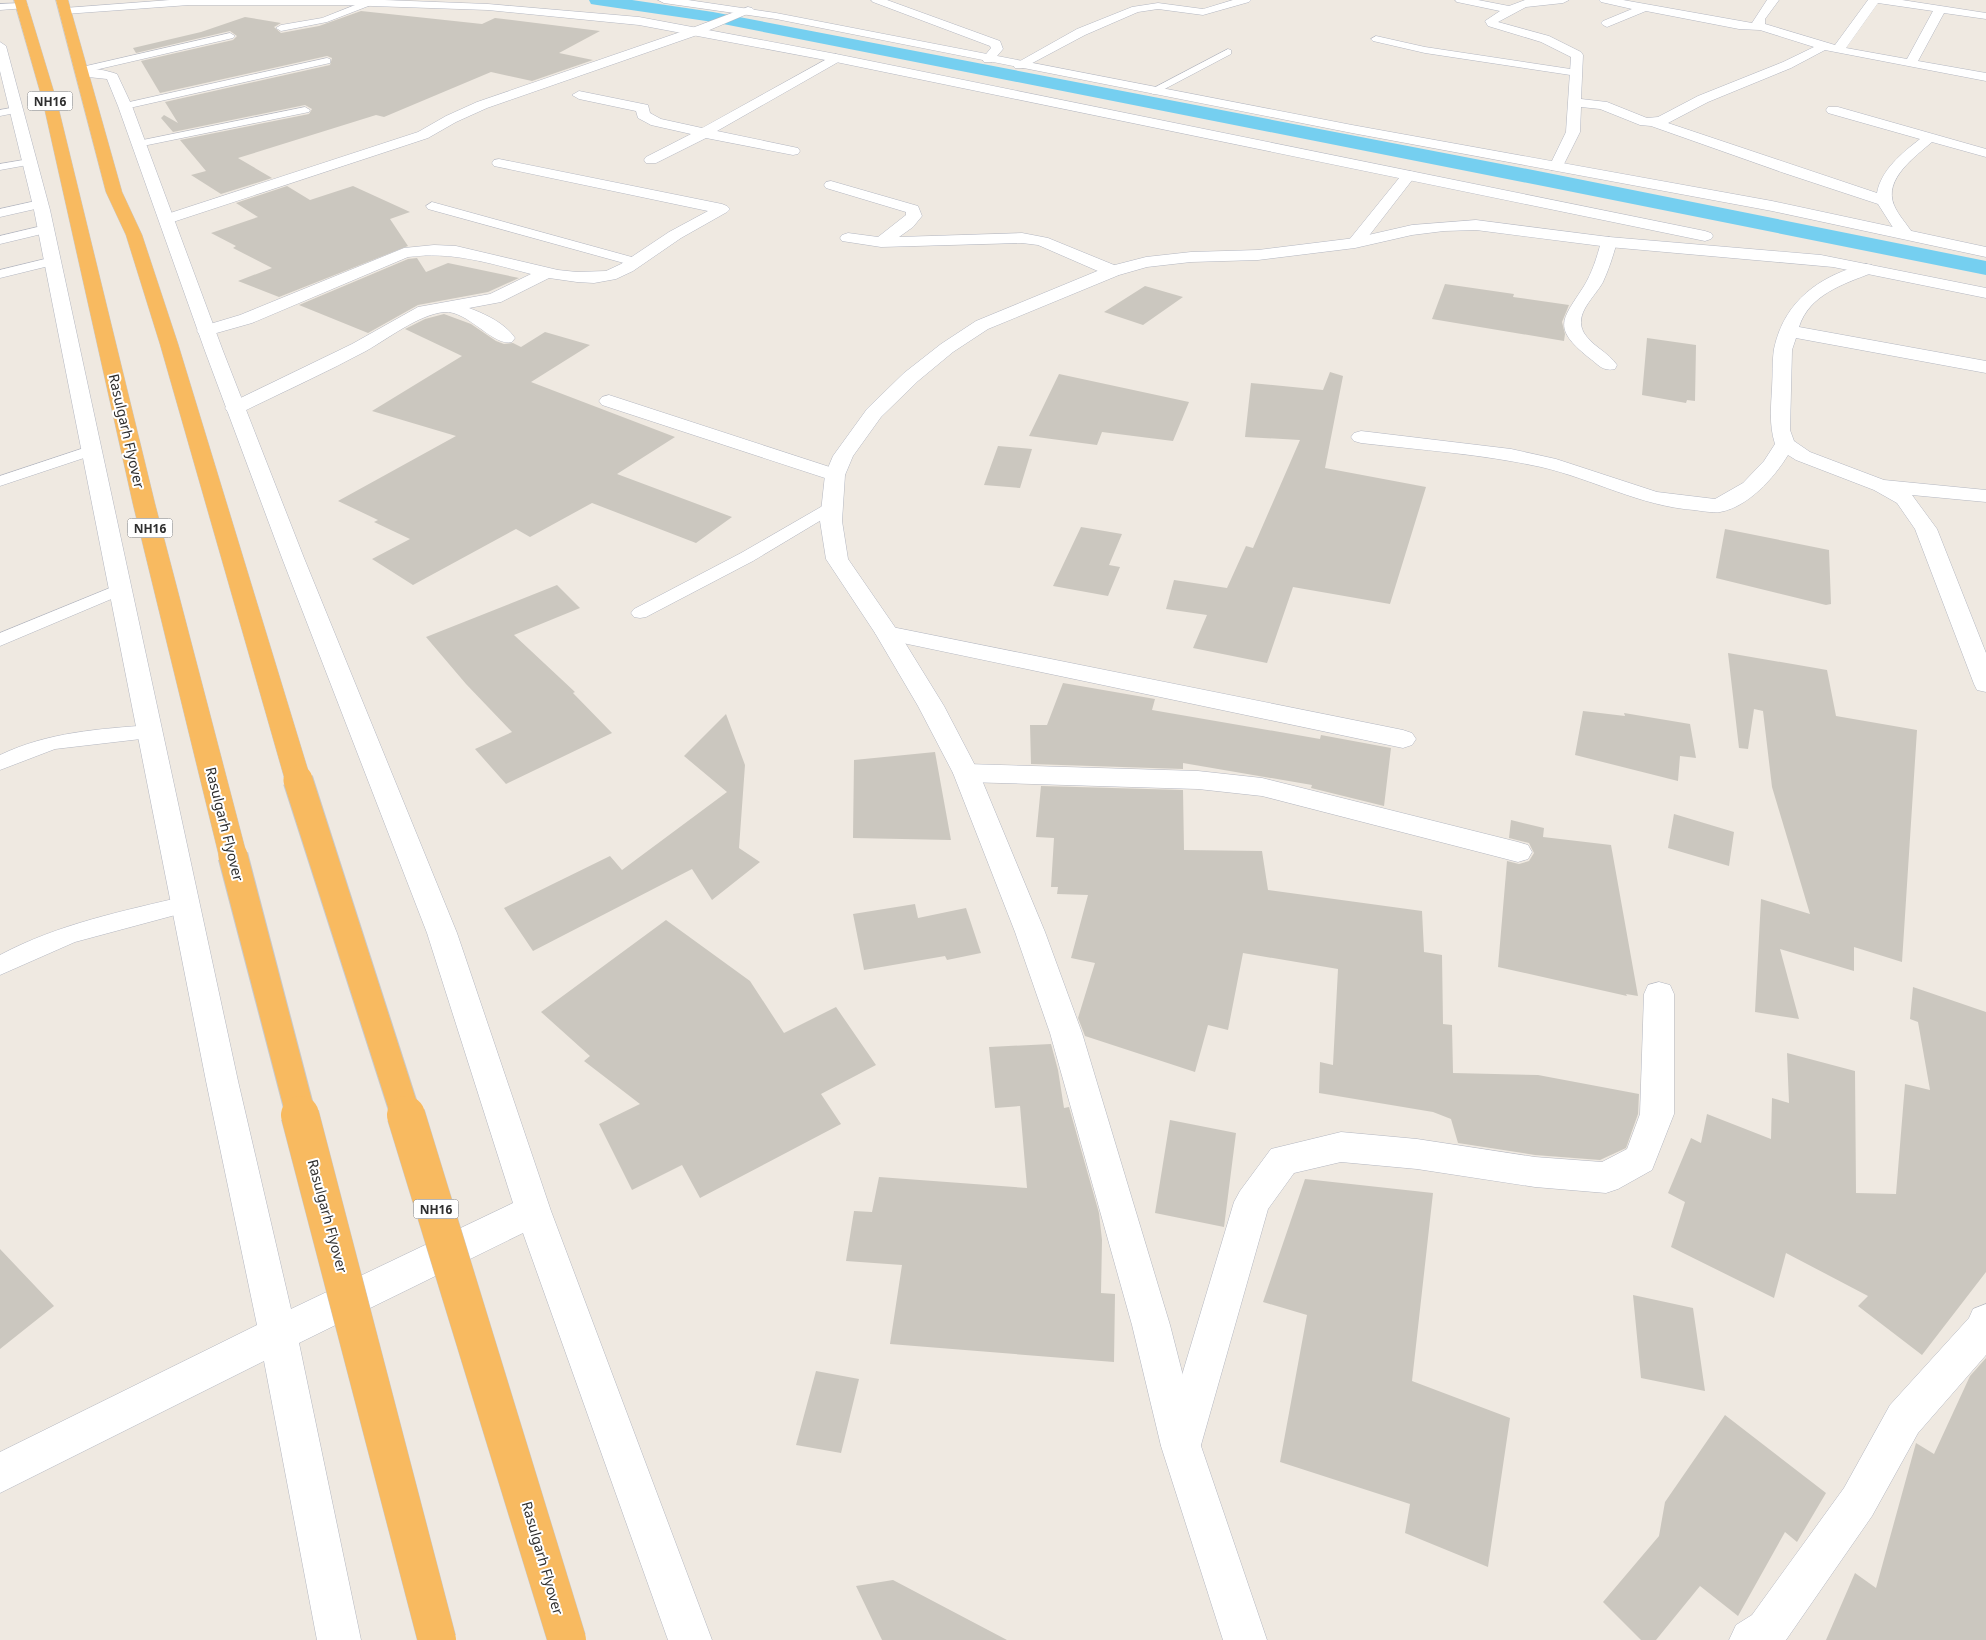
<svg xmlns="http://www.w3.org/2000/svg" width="1986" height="1640" font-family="'Noto Sans',sans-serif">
<rect width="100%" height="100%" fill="#efe9e1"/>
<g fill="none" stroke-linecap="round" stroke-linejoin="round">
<path fill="#75cff0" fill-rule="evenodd" d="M 589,0 L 632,0 L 713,12 L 1548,173 L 1986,261 L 1986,275 L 1548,187 L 713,22 L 597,5 L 591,4 Z"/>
</g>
<path fill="#cbc7bf" d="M 361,11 L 482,24 L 495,18 L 600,31 L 559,53 L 593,60 L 532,81 L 491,72 L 384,117 L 376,115 L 238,158 L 272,178 L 221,194 L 191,175 L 206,171 L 180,140 L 309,114 L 312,109 L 305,105 L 173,132 L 161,118 L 164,115 L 178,123 L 165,102 L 330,65 L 332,58 L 327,56 L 160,93 L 141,61 L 233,40 L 237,36 L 230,31 L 136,53 L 133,48 L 201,32 L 245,17 L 281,23 L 274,27 L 281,33 L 319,26 Z
M 287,186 L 310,200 L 353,186 L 410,212 L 390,219 L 408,246 L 279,297 L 238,281 L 272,268 L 233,248 L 236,246 L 211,233 L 258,217 L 236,203 Z
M 417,258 L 426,272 L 448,263 L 519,278 L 488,292 L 418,305 L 368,333 L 299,305 L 408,259 Z
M 1445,284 L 1514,294 L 1513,297 L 1569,305 L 1562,322 L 1565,334 L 1564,341 L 1432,319 Z
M 1145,286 L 1183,297 L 1143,325 L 1104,312 Z
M 444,314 L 471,324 L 496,341 L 504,344 L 513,343 L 521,347 L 545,332 L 590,345 L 531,382 L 675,437 L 617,474 L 732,517 L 696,543 L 592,503 L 530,537 L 516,529 L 413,585 L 372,559 L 410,539 L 374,522 L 378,520 L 338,501 L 456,436 L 372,411 L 462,356 L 405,329 L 425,319 Z
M 1647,338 L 1696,345 L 1695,401 L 1687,400 L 1686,403 L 1642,395 Z
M 1330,372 L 1343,376 L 1325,468 L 1426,487 L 1390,604 L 1293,587 L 1267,663 L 1193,648 L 1207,615 L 1166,609 L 1174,580 L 1227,588 L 1246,546 L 1253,548 L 1300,440 L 1245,437 L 1251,383 L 1323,390 Z
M 1059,374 L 1189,402 L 1173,441 L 1102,432 L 1097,445 L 1029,436 Z
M 998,446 L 1032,449 L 1020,488 L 984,485 Z
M 1081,527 L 1122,534 L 1109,565 L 1120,567 L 1108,596 L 1053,586 Z
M 1725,529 L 1829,550 L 1831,604 L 1826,605 L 1716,578 Z
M 557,585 L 580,608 L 514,635 L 575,692 L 573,693 L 612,733 L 506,784 L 475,749 L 512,732 L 466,684 L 426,637 Z
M 1728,653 L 1827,670 L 1836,716 L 1917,730 L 1902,962 L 1854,947 L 1854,971 L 1780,949 L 1799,1019 L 1755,1012 L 1761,899 L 1810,914 L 1772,787 L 1763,711 L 1754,709 L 1748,749 L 1739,748 Z
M 1063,683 L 1155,699 L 1152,710 L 1320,739 L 1321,735 L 1391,748 L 1384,806 L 1311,788 L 1312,785 L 1183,763 L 1183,769 L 1031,764 L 1030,725 L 1047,725 Z
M 1583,711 L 1625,716 L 1624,713 L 1690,724 L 1696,758 L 1680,756 L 1678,781 L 1575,755 Z
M 726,714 L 745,765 L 739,848 L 760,862 L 712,900 L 692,869 L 533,951 L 504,908 L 610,856 L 622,870 L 727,792 L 684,756 Z
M 935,752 L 951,840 L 853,838 L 854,760 Z
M 1041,786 L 1183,790 L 1184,850 L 1262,851 L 1268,890 L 1422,911 L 1424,952 L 1442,955 L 1443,1024 L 1452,1025 L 1453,1073 L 1538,1075 L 1639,1094 L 1638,1114 L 1626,1148 L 1600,1160 L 1535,1155 L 1458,1143 L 1451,1119 L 1433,1112 L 1319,1093 L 1320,1062 L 1333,1065 L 1338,969 L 1243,953 L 1228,1030 L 1208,1025 L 1195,1072 L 1085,1036 L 1078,1018 L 1095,963 L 1071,958 L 1088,895 L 1057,894 L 1058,887 L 1051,887 L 1054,838 L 1036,837 Z
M 1674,814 L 1734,832 L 1729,866 L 1668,848 Z
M 1511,820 L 1544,828 L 1543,837 L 1611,845 L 1638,996 L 1626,994 L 1627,996 L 1498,967 L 1507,861 L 1519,864 L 1529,861 L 1534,853 L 1529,843 L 1509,838 Z
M 915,904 L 918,918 L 966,908 L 981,953 L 947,960 L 945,956 L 864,970 L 853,914 Z
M 666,920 L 750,981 L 784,1033 L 836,1007 L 876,1065 L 821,1094 L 841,1124 L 700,1198 L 682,1165 L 632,1190 L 599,1124 L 640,1104 L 584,1061 L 590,1056 L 541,1012 Z
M 1913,987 L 1986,1012 L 1986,1272 L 1922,1355 L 1858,1306 L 1868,1296 L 1786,1253 L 1774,1298 L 1671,1247 L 1685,1202 L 1668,1193 L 1691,1138 L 1701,1143 L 1707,1114 L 1771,1139 L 1772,1098 L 1789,1103 L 1787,1053 L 1855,1071 L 1856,1193 L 1896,1194 L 1905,1084 L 1930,1090 L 1918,1022 L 1910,1019 Z
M 1051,1044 L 1058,1070 L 1064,1108 L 1069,1107 L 1099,1213 L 1102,1240 L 1101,1293 L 1115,1294 L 1114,1362 L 890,1344 L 902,1265 L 846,1261 L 854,1211 L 872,1212 L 879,1177 L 1027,1188 L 1020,1106 L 995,1108 L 989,1047 Z
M 1170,1120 L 1236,1133 L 1224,1227 L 1155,1213 Z
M 1305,1179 L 1433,1193 L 1412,1381 L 1510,1418 L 1488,1567 L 1405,1533 L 1410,1504 L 1280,1462 L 1307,1315 L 1263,1302 Z
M 0,1249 L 54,1306 L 0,1349 Z
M 1633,1295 L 1693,1308 L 1705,1391 L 1641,1378 Z
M 1986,1358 L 1986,1640 L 1826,1640 L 1855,1573 L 1876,1588 L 1916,1443 L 1934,1454 L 1970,1376 Z
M 816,1371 L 859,1379 L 841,1453 L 796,1445 Z
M 1725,1415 L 1826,1493 L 1797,1542 L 1785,1532 L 1738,1616 L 1700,1586 L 1656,1640 L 1641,1640 L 1603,1602 L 1659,1536 L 1665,1502 Z
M 893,1580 L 1007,1640 L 882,1640 L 856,1586 Z"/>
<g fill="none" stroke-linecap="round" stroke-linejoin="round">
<g stroke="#b4b7c1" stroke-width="1">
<path id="service" d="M 368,0 L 372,3 L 371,5 L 327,22 L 281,31 L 276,28 L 281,25 L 322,18 Z
M 230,33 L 235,36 L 233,38 L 82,73 L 77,70 L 82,67 Z
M 1376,36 L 1425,47 L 1577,70 L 1582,73 L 1577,76 L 1425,53 L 1373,41 L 1371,39 Z
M 1228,49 L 1231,50 L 1231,54 L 1157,93 L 1153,94 L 1148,91 Z
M 327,58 L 330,59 L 330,63 L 125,109 L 120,106 L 125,103 Z
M 16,107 L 20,108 L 21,110 L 20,112 L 0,116 L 0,110 Z
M 305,107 L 310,110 L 309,112 L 138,147 L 133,144 L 138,141 Z
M 29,159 L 33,160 L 35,162 L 33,164 L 0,170 L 0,164 Z
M 40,200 L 44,201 L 46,204 L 44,207 L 0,217 L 0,209 Z
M 432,202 L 639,259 L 641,262 L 639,265 L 631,265 L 428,209 L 426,206 Z
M 46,225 L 52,229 L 50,232 L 0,244 L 0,236 Z
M 53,257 L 57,258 L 59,261 L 57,264 L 0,278 L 0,270 Z
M 93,445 L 99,447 L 101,450 L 99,453 L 0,486 L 0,476 Z
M 832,502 L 838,504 L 840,507 L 838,510 L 753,561 L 646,617 L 640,618 L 634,617 L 631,613 L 634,609 L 741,553 L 826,504 Z
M 122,583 L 128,584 L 131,588 L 128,592 L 0,646 L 0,633 Z
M 151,725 L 158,727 L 161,732 L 158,737 L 55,749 L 0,770 L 0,755 C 48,732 99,729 151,725 Z
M 186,896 L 194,898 L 197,904 L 194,910 L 75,942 L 0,975 L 0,955 C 58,924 123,911 186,896 Z"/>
</g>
<g stroke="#b4b7c1" stroke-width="1">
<path id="minor" d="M 871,0 L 887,0 L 1000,41 L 1003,49 L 992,62 L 984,62 L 982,59 L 991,48 L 990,46 L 873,2 Z
M 1233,0 L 1251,0 L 1249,2 L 1203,15 L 1158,9 L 1138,12 L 1085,35 L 1023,68 L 1015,68 L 1013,65 L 1077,29 L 1132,7 L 1158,3 L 1203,9 Z
M 1455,0 L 1478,0 L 1509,6 L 1525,0 L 1569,0 L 1563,3 L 1526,7 L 1498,22 L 1549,36 L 1581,52 L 1583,55 L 1581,99 L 1607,102 L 1647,118 L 1658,117 L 1698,96 L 1783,62 L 1814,47 L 1760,30 L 1739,29 L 1646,11 L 1607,27 L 1603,25 L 1601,23 L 1603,21 L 1632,9 L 1601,2 L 1599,0 L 1623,0 L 1752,23 L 1767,0 L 1779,0 L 1765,19 L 1765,24 L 1835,45 L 1868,0 L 1902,0 L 1986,13 L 1986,19 L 1944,13 L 1918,61 L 1986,73 L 1986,81 L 1825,50 L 1791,68 L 1708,102 L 1668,123 L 1877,193 C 1881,170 1902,153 1920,139 L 1828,113 L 1826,110 L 1828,107 L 1838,107 L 1986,149 L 1986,157 L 1932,142 C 1916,156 1883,179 1894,205 C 1898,215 1907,224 1913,234 L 1911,237 L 1899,237 L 1878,204 L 1784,173 L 1651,126 L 1640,125 L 1600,109 L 1581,107 L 1580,132 L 1561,170 L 1551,170 L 1549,167 L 1566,132 L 1571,57 L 1541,42 L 1488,26 L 1485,21 L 1500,11 L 1457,2 ZM 1878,3 L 1933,11 L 1907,59 L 1846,48 Z
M 748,7 L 752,8 L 754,10 L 752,12 L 700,34 L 487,108 L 456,122 L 428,138 L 173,222 L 161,222 L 159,219 L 161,216 L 418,132 L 446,116 L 477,102 L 692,28 Z
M 836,54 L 842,58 L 840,61 L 717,131 L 798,148 L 800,151 L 798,154 L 793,155 L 706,138 L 656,163 L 646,163 L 644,160 L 646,157 L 691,134 L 651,125 L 638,118 L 636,111 L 579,99 L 572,95 L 579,91 L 648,105 L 650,113 L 661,119 L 702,128 Z
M 499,159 L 722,204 L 727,206 L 730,209 L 727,212 L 681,238 L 633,271 L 616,279 L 594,283 L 577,282 L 549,278 L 501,302 L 469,308 C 485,314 505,323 515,338 L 512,342 C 493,347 468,310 444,312 C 418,315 389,338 366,351 C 325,373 283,392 242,412 L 235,414 L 228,412 L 225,408 L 228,404 L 352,344 L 418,307 L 490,294 L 531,274 C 489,263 451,251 408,257 L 252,323 L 206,336 L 200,335 L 197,331 L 200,327 L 240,315 L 404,248 L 434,245 L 456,246 L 558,270 L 577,272 L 606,271 L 621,264 L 669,232 L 708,211 L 494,166 L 492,163 L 494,160 Z
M 1409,171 L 1414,172 L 1416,175 L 1361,246 L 1349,246 L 1347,243 L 1349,240 L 1404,172 Z
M 831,181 L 918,206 L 922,216 L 913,227 L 899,237 L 1022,233 L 1048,238 L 1119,267 L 1121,271 L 1119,275 L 1107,275 L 1038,245 L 1022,243 L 881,247 L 842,241 L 840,238 L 842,235 L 848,233 L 878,237 L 906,215 L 906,212 L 826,188 L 824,185 L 826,182 Z
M 1609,237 L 1615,239 L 1617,242 C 1613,256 1609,269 1603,282 C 1595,297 1573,314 1584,333 C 1592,346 1608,352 1617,365 L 1615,369 C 1602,372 1598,364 1588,357 C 1551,327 1563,319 1584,286 C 1592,273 1597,257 1601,242 L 1603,239 Z
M 1866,264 L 1872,265 L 1874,269 L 1872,273 C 1843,284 1809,295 1799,327 L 1986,361 L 1986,373 L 1796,338 L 1792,350 L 1790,430 L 1794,441 L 1810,452 L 1884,480 L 1986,490 L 1986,502 L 1912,495 L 1937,529 L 1986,653 L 1986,692 L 1977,690 L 1974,684 L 1915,529 L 1897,503 L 1874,490 L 1796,460 L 1788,455 C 1774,478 1748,507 1720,512 C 1712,513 1702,511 1694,510 C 1640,506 1593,479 1541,467 C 1482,454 1421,450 1361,443 L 1354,441 L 1351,437 L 1354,433 L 1361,431 L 1511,449 L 1556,459 L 1657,492 L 1715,499 L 1743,483 L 1764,461 L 1775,444 C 1769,425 1771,407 1772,388 C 1773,375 1772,361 1774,349 C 1784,301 1820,275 1866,264 Z
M 609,395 L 842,471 L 845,475 L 842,479 L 835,481 L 828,479 L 602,405 L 599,401 L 602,397 Z
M 887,626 L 1403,730 L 1412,733 L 1416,739 L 1412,745 L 1403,748 L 879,638 L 875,633 L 879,628 Z
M 966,764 L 1198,771 L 1262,778 L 1518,842 L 1528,845 L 1532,852 L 1528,859 L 1518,862 L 1262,796 L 1198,789 L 966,782 L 957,779 L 953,773 L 957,767 Z
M 1659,982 L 1670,985 L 1674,994 L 1674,1114 L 1652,1170 L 1618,1189 L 1606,1193 L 1535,1187 L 1417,1169 L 1341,1162 L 1294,1173 L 1268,1209 L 1201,1445 L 1195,1459 L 1181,1465 L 1167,1459 L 1161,1445 L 1234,1202 L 1240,1191 L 1271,1149 L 1341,1132 L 1417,1139 L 1535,1157 L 1602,1162 L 1627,1149 L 1640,1114 L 1644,994 L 1648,985 Z
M 1986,1304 L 1986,1355 L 1918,1433 L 1872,1516 L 1786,1640 L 1729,1640 L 1736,1625 L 1752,1615 L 1844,1488 L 1890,1405 L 1969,1318 L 1973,1309 Z"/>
</g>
<g stroke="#b4b7c1" stroke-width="1">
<path id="tertiary" d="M 170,0 L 384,0 L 488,4 L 639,17 L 836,54 L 1705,231 L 1711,233 L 1713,236 L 1711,239 L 1705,241 L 836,62 L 639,25 L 488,10 L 344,5 L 189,5 L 65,14 L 59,11 L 65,8 Z
M 658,0 L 688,0 L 776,13 L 1352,125 L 1772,201 L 1986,247 L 1986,257 L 1772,211 L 1352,133 L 776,19 L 664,3 Z
M 22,3 L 26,4 L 28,6 L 26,8 L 0,10 L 0,4 Z
M 0,42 L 6,46 L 50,210 L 238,1081 L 291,1309 L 513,1203 L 427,933 L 282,558 L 205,351 L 118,106 L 107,79 L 79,76 L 77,73 L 79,70 C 91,67 105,70 117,74 L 132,106 L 223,351 L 304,558 L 457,933 L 551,1211 L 712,1640 L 668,1640 L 523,1233 L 299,1343 L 361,1640 L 317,1640 L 264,1361 L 0,1493 L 0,1452 L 257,1325 L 206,1081 L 34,210 L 0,71 Z
M 1476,220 L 1609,237 L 1821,255 L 1986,288 L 1986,298 L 1833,267 L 1609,247 L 1476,230 L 1444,231 L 1412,235 L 1355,248 L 1258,260 L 1191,262 L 1147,267 L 1119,275 L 988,329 L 953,352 L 918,381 L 881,417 L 853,456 L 845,475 L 842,521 L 848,559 L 899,633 L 944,706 L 979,773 L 1045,932 L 1082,1033 L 1170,1325 L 1201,1446 L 1267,1640 L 1223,1640 L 1161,1446 L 1132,1325 L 1050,1033 L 1015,932 L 953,773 L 918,706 L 875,633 L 826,559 L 820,521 L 825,475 L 833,456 L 867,409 L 904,373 L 941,344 L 976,321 L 1107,267 L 1146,257 L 1191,252 L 1258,250 L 1355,238 L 1412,225 Z"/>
</g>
<g stroke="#c9c9c9" stroke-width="1">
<path id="trunk" d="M 14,0 L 26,0 L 57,102 L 155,504 L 247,856 L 243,863 L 233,866 L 223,863 L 219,856 L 133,504 L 43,102 Z
M 56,0 L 68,0 L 122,192 L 142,235 L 178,344 L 311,780 L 307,786 L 298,789 L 289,786 L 285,780 L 160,344 L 126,235 L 106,192 Z"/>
</g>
<use href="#service" fill="#fff" fill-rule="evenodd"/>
<use href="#minor" fill="#fff" fill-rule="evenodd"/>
<use href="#tertiary" fill="#fff" fill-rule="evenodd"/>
<use href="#trunk" fill="#f8ba60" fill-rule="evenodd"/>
<g stroke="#c9c9c9" stroke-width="31" stroke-linecap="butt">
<path id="trunk-bridge-far1" d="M 298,780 L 406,1116
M 233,856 L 301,1116"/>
</g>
<g stroke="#c9c9c9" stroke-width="39" stroke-linecap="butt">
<path id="trunk-bridge" d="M 300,1115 L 437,1640
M 406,1115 L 567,1640"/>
</g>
<use href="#trunk-bridge-far1" stroke="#f8ba60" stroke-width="29"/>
<use href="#trunk-bridge" stroke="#f8ba60" stroke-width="38"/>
</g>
<g text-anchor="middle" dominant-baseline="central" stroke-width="4" stroke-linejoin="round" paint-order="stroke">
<g fill="#fff" stroke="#6d6d6d" stroke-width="1">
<rect x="27.5" y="91.5" width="45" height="19" rx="4"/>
<rect x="127.5" y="518.5" width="45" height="19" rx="4"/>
<rect x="413.5" y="1199.5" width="45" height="19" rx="4"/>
</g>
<g font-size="12" font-weight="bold" fill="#2e2e2e">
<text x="50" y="101">NH16</text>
<text x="150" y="528">NH16</text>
<text x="436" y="1209">NH16</text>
</g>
<g font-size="14" fill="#2e2e2e" stroke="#fff">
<text transform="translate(127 431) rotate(77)">Rasulgarh Flyover</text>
<text transform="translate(225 824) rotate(76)">Rasulgarh Flyover</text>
<text transform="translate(328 1216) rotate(75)">Rasulgarh Flyover</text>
<text transform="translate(543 1558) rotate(74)">Rasulgarh Flyover</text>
</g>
</g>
</svg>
